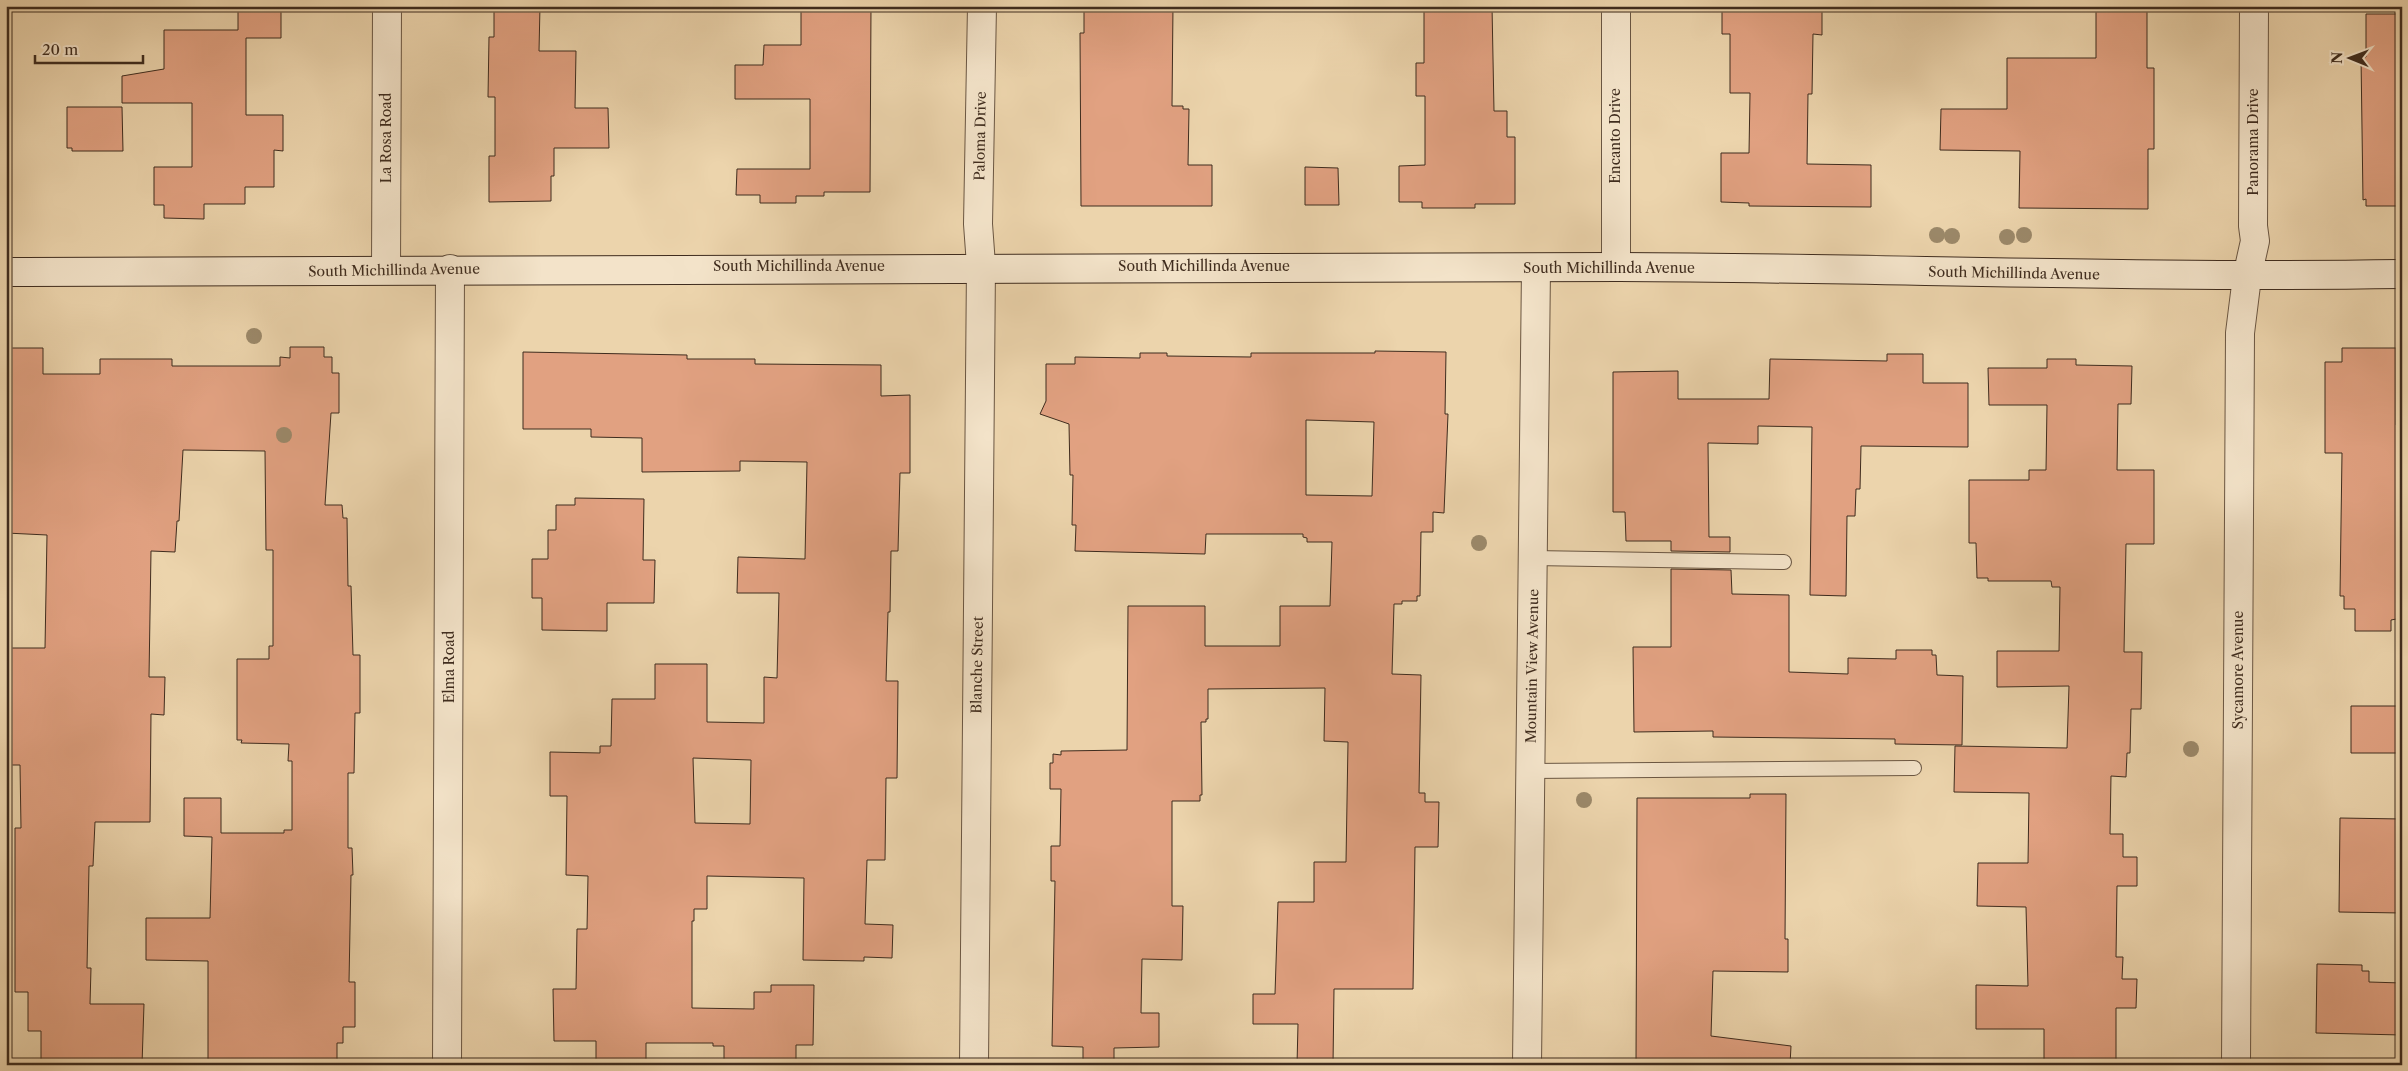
<svg xmlns="http://www.w3.org/2000/svg" width="2408" height="1071" font-family="'Libre Caslon Text',serif">
<rect width="100%" height="100%" fill="#ecd4ac"/>
<filter id="stains"><feTurbulence type="fractalNoise" baseFrequency=".004" numOctaves="4"/><feColorMatrix values="0 0 0 0 .2 0 0 0 0 .09 0 0 0 0 .02 0 0 0 .5 -.17"/></filter>
<radialGradient id="worn" r=".72"><stop offset=".6" stop-color="#630" stop-opacity="0"/><stop offset="1" stop-color="#630" stop-opacity=".3"/></radialGradient>
<path fill="#e1a181" stroke="#3f2c1e" fill-rule="evenodd" d="M 238,6 L 281,6 L 281,38 L 246,38 L 246,115 L 283,115 L 283,151 L 274,150 L 274,187 L 245,187 L 245,204 L 204,204 L 204,219 L 164,218 L 164,205 L 154,205 L 154,167 L 192,167 L 192,103 L 122,103 L 122,76 L 164,69 L 164,30 L 238,30 Z
M 494,6 L 540,6 L 539,51 L 576,51 L 575,108 L 608,108 L 609,148 L 554,148 L 554,176 L 551,176 L 551,201 L 489,202 L 489,156 L 495,156 L 495,97 L 488,97 L 489,37 L 494,37 Z
M 801,6 L 871,6 L 870,192 L 824,192 L 824,196 L 796,196 L 796,203 L 760,203 L 760,195 L 736,195 L 737,169 L 810,169 L 810,99 L 735,99 L 735,65 L 763,65 L 764,45 L 801,45 Z
M 1084,6 L 1173,6 L 1172,106 L 1183,106 L 1183,109 L 1189,109 L 1188,165 L 1212,165 L 1212,206 L 1081,206 L 1080,33 L 1084,33 Z
M 1424,6 L 1492,6 L 1494,111 L 1507,111 L 1507,137 L 1515,137 L 1515,204 L 1475,204 L 1475,208 L 1422,208 L 1422,202 L 1399,202 L 1399,166 L 1425,165 L 1425,96 L 1416,96 L 1416,63 L 1424,63 Z
M 1722,6 L 1822,6 L 1822,35 L 1813,34 L 1812,94 L 1808,94 L 1807,164 L 1871,165 L 1871,207 L 1749,206 L 1749,203 L 1721,202 L 1721,153 L 1749,153 L 1750,93 L 1730,93 L 1730,34 L 1722,34 Z
M 2096,6 L 2147,6 L 2147,68 L 2154,68 L 2154,149 L 2148,149 L 2148,209 L 2019,208 L 2020,151 L 1940,150 L 1941,109 L 2007,109 L 2007,58 L 2096,58 Z
M 2366,14 L 2402,14 L 2402,190 L 2397,190 L 2397,206 L 2366,206 L 2366,199 L 2363,200 L 2361,57 L 2366,57 Z
M 67,107 L 122,107 L 123,151 L 72,151 L 72,148 L 67,148 Z
M 1305,167 L 1338,168 L 1339,205 L 1305,205 Z
M 290,347 L 324,347 L 324,357 L 332,357 L 332,373 L 339,373 L 339,413 L 331,413 L 325,505 L 342,505 L 343,518 L 347,518 L 348,586 L 351,586 L 353,655 L 360,655 L 360,713 L 355,713 L 354,773 L 348,773 L 348,848 L 352,848 L 353,875 L 351,875 L 349,982 L 355,982 L 355,1027 L 343,1027 L 343,1043 L 337,1043 L 337,1065 L 208,1065 L 208,961 L 146,960 L 146,918 L 210,918 L 212,837 L 184,836 L 184,798 L 221,798 L 221,833 L 284,833 L 284,830 L 292,830 L 292,761 L 288,761 L 289,744 L 241,743 L 242,740 L 237,740 L 237,659 L 269,659 L 269,646 L 273,646 L 273,550 L 266,550 L 265,451 L 183,450 L 179,521 L 177,521 L 175,552 L 151,551 L 149,677 L 165,677 L 164,715 L 151,714 L 150,822 L 95,822 L 93,866 L 89,866 L 87,968 L 91,968 L 90,1004 L 144,1004 L 142,1065 L 41,1065 L 41,1031 L 28,1031 L 28,992 L 15,992 L 15,828 L 21,828 L 20,765 L 10,765 L 9,648 L 45,648 L 47,535 L 6,533 L 6,348 L 43,348 L 43,374 L 100,374 L 100,359 L 172,359 L 172,366 L 280,366 L 280,357 L 290,358 Z
M 2342,348 L 2396,348 L 2396,425 L 2402,425 L 2402,618 L 2391,620 L 2391,631 L 2355,631 L 2355,609 L 2344,609 L 2344,596 L 2340,596 L 2342,453 L 2325,453 L 2325,362 L 2342,362 Z
M 1375,351 L 1446,352 L 1445,414 L 1448,414 L 1444,513 L 1433,512 L 1433,532 L 1421,532 L 1420,596 L 1417,596 L 1417,601 L 1402,601 L 1402,604 L 1394,604 L 1392,674 L 1421,675 L 1419,793 L 1425,793 L 1425,802 L 1439,802 L 1438,847 L 1415,847 L 1413,989 L 1334,989 L 1333,1065 L 1297,1065 L 1298,1024 L 1253,1024 L 1253,994 L 1275,994 L 1278,902 L 1314,902 L 1314,862 L 1346,862 L 1348,742 L 1324,741 L 1325,688 L 1208,689 L 1208,719 L 1206,719 L 1206,722 L 1201,722 L 1202,795 L 1200,795 L 1200,801 L 1172,801 L 1172,906 L 1183,906 L 1182,960 L 1142,959 L 1141,1013 L 1159,1013 L 1159,1047 L 1114,1048 L 1114,1065 L 1083,1065 L 1083,1047 L 1052,1046 L 1055,881 L 1051,881 L 1051,846 L 1060,846 L 1061,789 L 1050,789 L 1050,763 L 1053,763 L 1053,754 L 1061,755 L 1061,751 L 1127,750 L 1128,606 L 1205,606 L 1205,646 L 1280,646 L 1280,606 L 1330,606 L 1332,542 L 1307,542 L 1307,538 L 1303,537 L 1303,534 L 1206,534 L 1205,554 L 1075,551 L 1076,525 L 1072,525 L 1073,475 L 1070,475 L 1069,424 L 1040,414 L 1046,401 L 1046,364 L 1075,364 L 1075,357 L 1140,358 L 1140,353 L 1167,353 L 1167,356 L 1251,357 L 1251,353 L 1375,353 ZM 1306,420 L 1374,422 L 1372,496 L 1306,495 Z
M 523,352 L 687,355 L 687,359 L 755,359 L 755,364 L 881,365 L 881,396 L 910,395 L 910,473 L 900,473 L 898,551 L 891,551 L 890,612 L 888,612 L 886,681 L 898,681 L 897,778 L 886,778 L 885,860 L 867,860 L 865,924 L 893,925 L 892,958 L 864,957 L 864,961 L 803,960 L 804,878 L 707,876 L 707,909 L 694,909 L 694,921 L 692,921 L 692,1008 L 754,1009 L 754,992 L 771,992 L 771,985 L 814,985 L 813,1045 L 796,1045 L 796,1065 L 724,1065 L 724,1046 L 713,1046 L 713,1043 L 646,1043 L 646,1065 L 596,1065 L 596,1041 L 554,1041 L 553,989 L 576,989 L 577,929 L 587,929 L 588,876 L 566,875 L 567,796 L 550,796 L 550,752 L 600,753 L 600,746 L 611,746 L 612,699 L 655,699 L 655,664 L 707,664 L 707,722 L 764,723 L 764,677 L 777,678 L 779,593 L 737,593 L 738,557 L 805,559 L 807,462 L 740,461 L 740,471 L 642,472 L 642,438 L 591,437 L 591,429 L 523,429 ZM 693,758 L 751,760 L 750,824 L 695,823 Z
M 1887,354 L 1923,354 L 1923,383 L 1968,383 L 1968,447 L 1861,446 L 1860,489 L 1856,489 L 1855,516 L 1847,516 L 1846,596 L 1810,595 L 1812,427 L 1758,426 L 1758,444 L 1708,443 L 1709,537 L 1730,537 L 1730,552 L 1671,551 L 1671,541 L 1626,541 L 1625,512 L 1613,512 L 1613,372 L 1678,371 L 1678,399 L 1769,399 L 1770,359 L 1887,361 Z
M 2047,359 L 2076,359 L 2076,365 L 2132,366 L 2131,404 L 2118,404 L 2117,470 L 2154,470 L 2154,544 L 2126,544 L 2124,652 L 2142,652 L 2141,709 L 2131,709 L 2130,753 L 2127,753 L 2126,777 L 2111,776 L 2110,834 L 2123,834 L 2123,857 L 2137,857 L 2137,886 L 2117,886 L 2116,957 L 2123,957 L 2122,979 L 2137,979 L 2136,1008 L 2116,1008 L 2116,1065 L 2044,1065 L 2044,1029 L 1976,1029 L 1976,985 L 2028,986 L 2026,907 L 1977,906 L 1978,863 L 2028,863 L 2029,793 L 1954,792 L 1955,746 L 2067,748 L 2069,686 L 1997,687 L 1997,651 L 2059,651 L 2060,587 L 2052,587 L 2051,581 L 1988,581 L 1988,578 L 1977,578 L 1976,543 L 1969,543 L 1969,480 L 2029,480 L 2029,470 L 2046,470 L 2047,405 L 1989,405 L 1988,368 L 2047,368 Z
M 575,498 L 644,499 L 643,560 L 655,560 L 654,603 L 607,603 L 607,631 L 542,630 L 542,598 L 532,598 L 532,559 L 548,559 L 548,530 L 556,530 L 556,505 L 575,505 Z
M 1671,569 L 1731,570 L 1732,594 L 1789,595 L 1789,672 L 1848,674 L 1848,658 L 1896,659 L 1896,650 L 1932,650 L 1932,655 L 1936,655 L 1937,675 L 1963,676 L 1962,745 L 1895,744 L 1895,739 L 1713,737 L 1713,731 L 1634,732 L 1633,647 L 1671,647 Z
M 2351,706 L 2402,706 L 2402,753 L 2351,753 Z
M 1750,794 L 1786,794 L 1785,939 L 1788,939 L 1788,972 L 1713,971 L 1711,1036 L 1791,1046 L 1790,1065 L 1636,1065 L 1637,798 L 1750,798 Z
M 2340,818 L 2402,819 L 2402,913 L 2339,912 Z
M 2317,964 L 2362,965 L 2362,971 L 2369,971 L 2369,982 L 2402,983 L 2402,1035 L 2316,1033 Z"/>
<g fill="none" stroke-linecap="round" stroke-linejoin="round">
<g stroke="#6a5642" stroke-width="16">
<path id="lane" d="M 1533,558 L 1784,562
M 1530,771 L 1914,768"/>
</g>
<g stroke="#6a5642" stroke-width="30">
<path id="street" d="M 1616,6 L 1616,267
M 386,270 L 387,6
M 447,1065 L 450,269
M 974,1065 L 981,265 L 978,224 L 982,6
M 1527,1065 L 1536,268
M 2236,1065 L 2240,333 L 2247,277 L 2255,241 L 2253,226 L 2254,6"/>
</g>
<g stroke="#3f2c1e" stroke-width="30">
<path id="secondary" d="M 6,272 C 544,269 1082,264 1619,267 C 1880,268 2141,278 2402,274"/>
</g>
<use href="#lane" stroke="#f3e3c9" stroke-width="14"/>
<use href="#street" stroke="#f3e3c9" stroke-width="28"/>
<use href="#secondary" stroke="#f3e3c9" stroke-width="28"/>
</g>
<g fill="#9b8869">
<circle cx="1937" cy="235" r="8"/>
<circle cx="2024" cy="235" r="8"/>
<circle cx="1952" cy="236" r="8"/>
<circle cx="2007" cy="237" r="8"/>
<circle cx="254" cy="336" r="8"/>
<circle cx="284" cy="435" r="8"/>
<circle cx="1479" cy="543" r="8"/>
<circle cx="2191" cy="749" r="8"/>
<circle cx="1584" cy="800" r="8"/>
</g>
<g text-anchor="middle" dominant-baseline="central" stroke-width="4" stroke-linejoin="round" paint-order="stroke">
<g font-size="14" fill="#3f2c1e" stroke="#f3e3c9">
<text transform="translate(980 136) rotate(-89)">Paloma Drive</text>
<text transform="translate(1615 136) rotate(-90)">Encanto Drive</text>
<text transform="translate(386 138) rotate(-90)">La Rosa Road</text>
<text transform="translate(2253 142) rotate(-90)">Panorama Drive</text>
<text x="799" y="266">South Michillinda Avenue</text>
<text x="1204" y="266">South Michillinda Avenue</text>
<text x="1609" y="268">South Michillinda Avenue</text>
<text transform="translate(394 270) rotate(-1)">South Michillinda Avenue</text>
<text transform="translate(2014 273) rotate(1)">South Michillinda Avenue</text>
<text transform="translate(977 665) rotate(-89)">Blanche Street</text>
<text transform="translate(1532 666) rotate(-89)">Mountain View Avenue</text>
<text transform="translate(449 667) rotate(-90)">Elma Road</text>
<text transform="translate(2238 670) rotate(-90)">Sycamore Avenue</text>
</g>
</g>
<rect width="2408" height="1071" fill="none" stroke="#ecd4ac" stroke-width="25"/>
<rect x="8" y="8" width="2393" height="1056" fill="none" stroke="#3f2c1e" stroke-width="2.5"/>
<rect x="12" y="12" width="2383" height="1046" fill="none" stroke="#3f2c1e"/>
<g transform="translate(2350 58) rotate(271)" stroke="#f3e3c9" stroke-width="4" paint-order="stroke">
<path d="M0-4L9 19L0 12L-9 19Z" fill="#3f2c1e"/>
<text y="-8" font-size="14" font-weight="bold" text-anchor="middle" fill="#3f2c1e">N</text>
</g>
<path d="M35 55v8h108v-8" fill="none" stroke="#3f2c1e" stroke-width="2.5"/>
<text x="42" y="55" font-size="15" fill="#3f2c1e" stroke="#f3e3c9" stroke-width="4" paint-order="stroke">20 m</text>
<rect width="100%" height="100%" filter="url(#stains)"/>
<rect width="100%" height="100%" fill="url(#worn)"/>
</svg>
